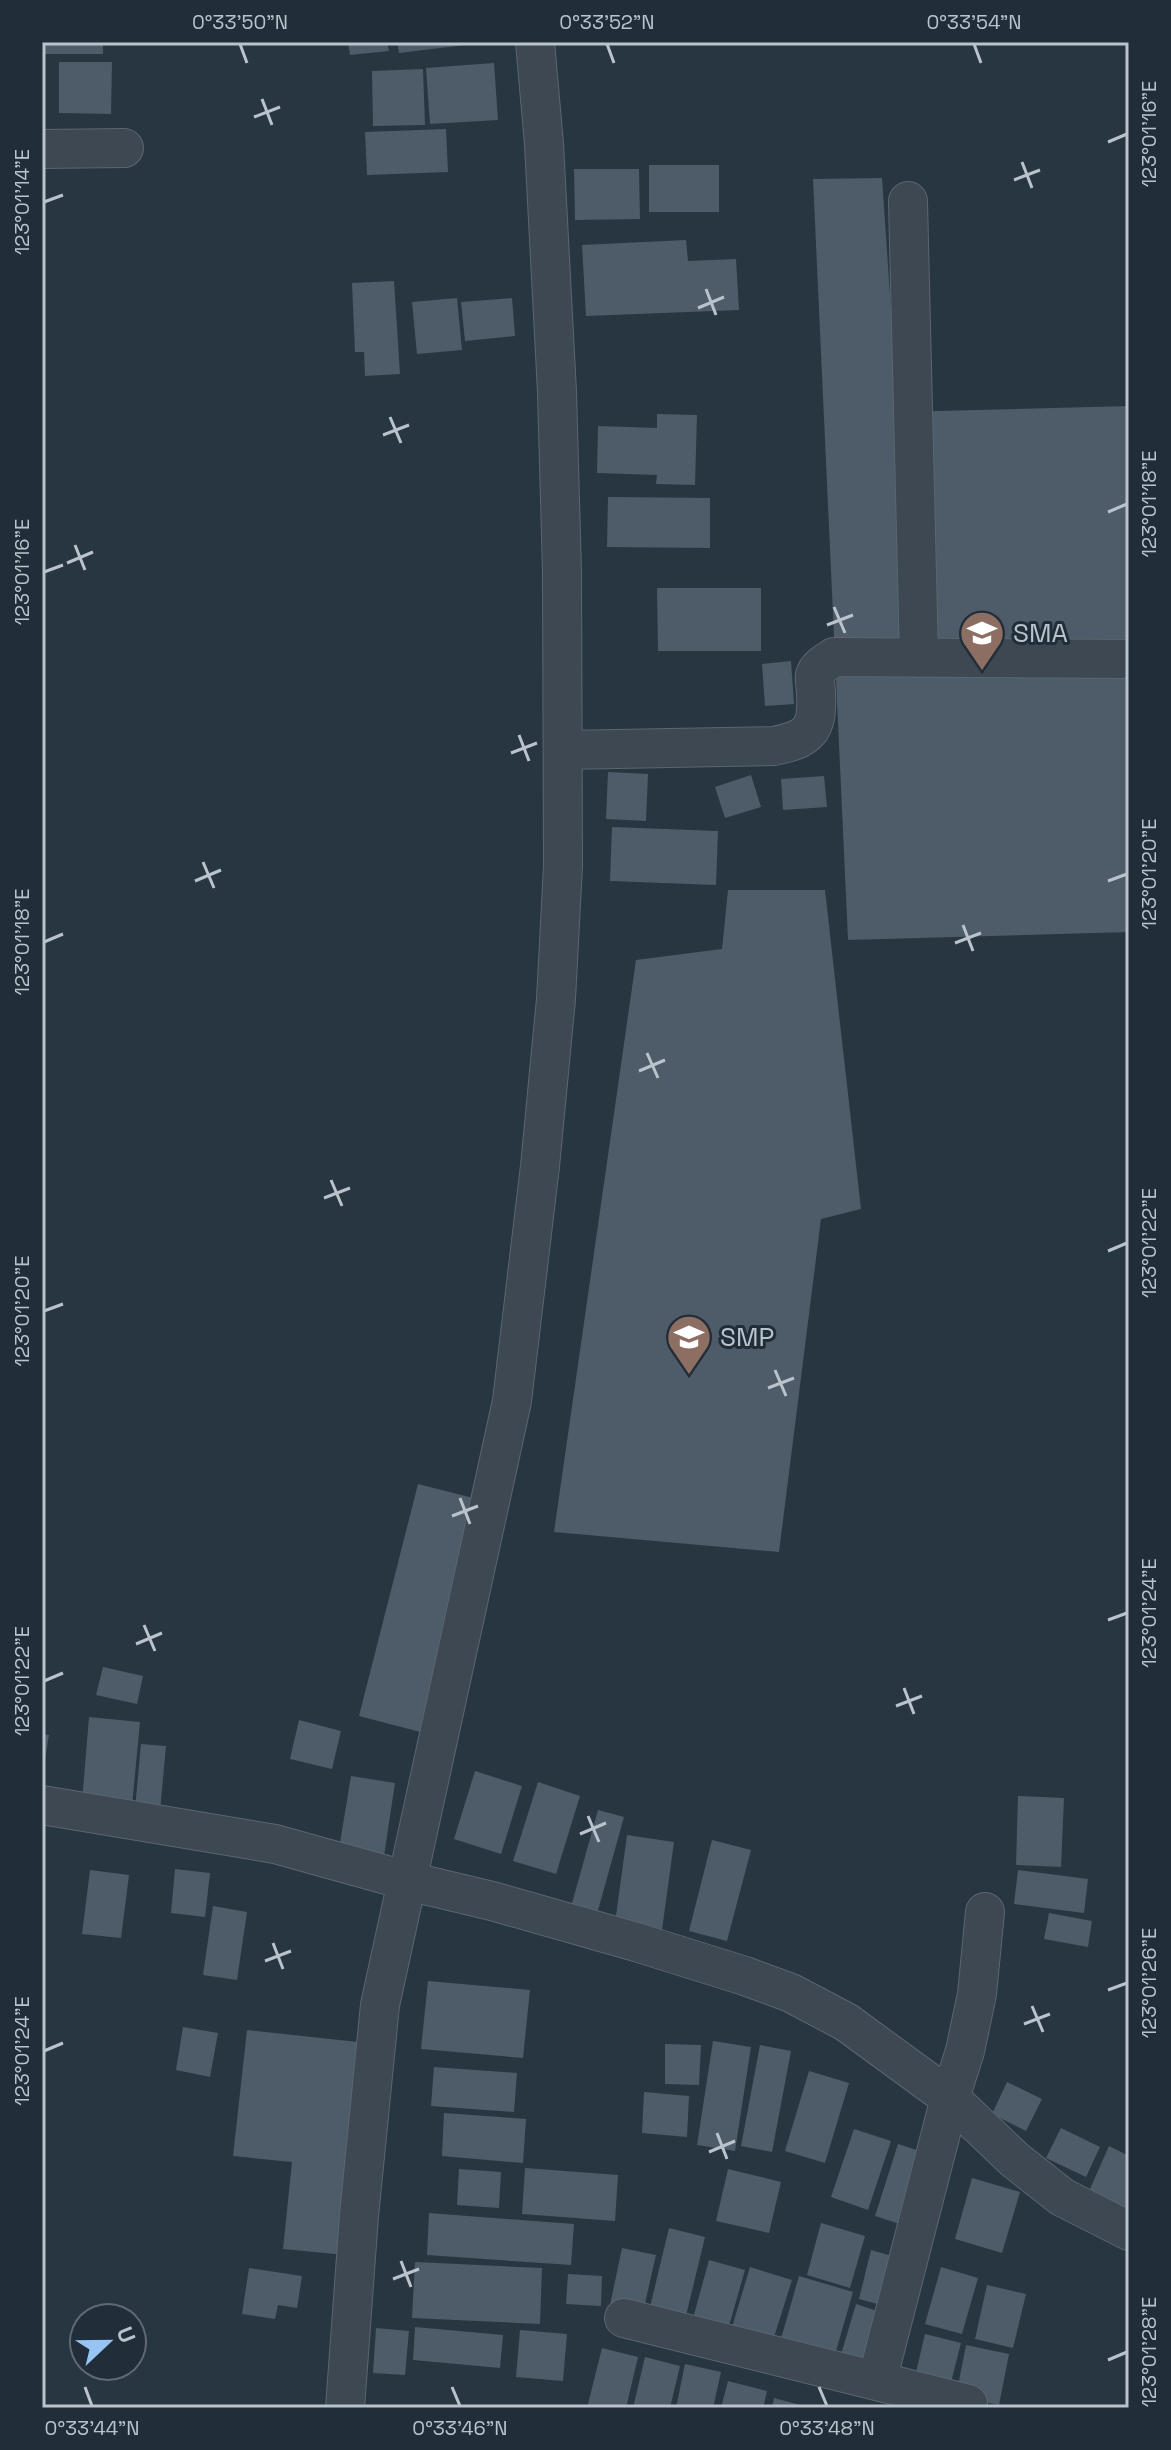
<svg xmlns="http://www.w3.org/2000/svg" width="1171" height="2450" font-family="'Space Grotesk',sans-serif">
<rect width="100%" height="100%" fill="#283642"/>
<path fill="#4d5c68" d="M 42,42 L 103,42 L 103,54 L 42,54 Z
M 348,42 L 387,42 L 389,51 L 350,55 Z
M 397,42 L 465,42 L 465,45 L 399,53 Z
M 59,62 L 112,62 L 111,114 L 59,113 Z
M 494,63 L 498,120 L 430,124 L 426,68 Z
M 423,69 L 425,125 L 373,126 L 372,71 Z
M 446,129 L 448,172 L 367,175 L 365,132 Z
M 649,165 L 719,165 L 719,212 L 649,212 Z
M 574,169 L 639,169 L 640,219 L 575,220 Z
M 882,178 L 898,412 L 1129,406 L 1129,932 L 848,940 L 813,179 Z
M 686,240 L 688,261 L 736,259 L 739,310 L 586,316 L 582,245 Z
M 394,281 L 400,374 L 365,376 L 364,352 L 355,352 L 352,283 Z
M 457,298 L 462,350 L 417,354 L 412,302 Z
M 512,298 L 515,336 L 465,341 L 461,302 Z
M 657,414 L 697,415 L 695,485 L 656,484 L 657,475 L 597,473 L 598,426 L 657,428 Z
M 608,497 L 710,498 L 710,548 L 607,547 Z
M 657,588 L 761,588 L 761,651 L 658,651 Z
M 791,661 L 794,704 L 765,706 L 762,664 Z
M 608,772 L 648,774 L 646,821 L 606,819 Z
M 751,775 L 761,807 L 725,818 L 715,787 Z
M 824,776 L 827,807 L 783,810 L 781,779 Z
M 612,827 L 718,831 L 716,885 L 610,881 Z
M 728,890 L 825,890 L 861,1209 L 821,1219 L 779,1552 L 554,1532 L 636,960 L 722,949 Z
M 418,1484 L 485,1501 L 428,1734 L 359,1716 Z
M 103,1667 L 143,1676 L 137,1704 L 96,1695 Z
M 89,1717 L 140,1722 L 132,1806 L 82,1802 Z
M 299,1720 L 341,1731 L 332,1769 L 290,1759 Z
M 42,1734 L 49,1735 L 44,1765 L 42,1765 Z
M 141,1744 L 166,1746 L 160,1811 L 135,1809 Z
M 475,1771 L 522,1786 L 501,1854 L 454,1839 Z
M 351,1776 L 395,1783 L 384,1856 L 339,1849 Z
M 538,1782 L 580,1796 L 556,1874 L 513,1861 Z
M 1018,1796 L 1064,1798 L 1061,1867 L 1016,1865 Z
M 598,1810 L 624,1817 L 595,1921 L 569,1914 Z
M 627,1835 L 674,1842 L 662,1930 L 615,1923 Z
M 712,1840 L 751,1850 L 727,1941 L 689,1931 Z
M 175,1869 L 210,1873 L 205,1917 L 171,1913 Z
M 90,1870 L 129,1875 L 121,1938 L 82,1934 Z
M 1018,1870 L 1088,1879 L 1084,1913 L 1014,1904 Z
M 213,1906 L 247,1912 L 237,1980 L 203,1975 Z
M 1049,1913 L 1092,1921 L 1088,1947 L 1044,1939 Z
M 428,1981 L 530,1990 L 523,2058 L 421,2049 Z
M 183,2027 L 218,2033 L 210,2077 L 176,2070 Z
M 247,2030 L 367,2043 L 345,2255 L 283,2249 L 292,2162 L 233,2156 Z
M 713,2041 L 751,2047 L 735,2151 L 697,2145 Z
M 665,2044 L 701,2045 L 699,2085 L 665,2084 Z
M 760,2045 L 791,2051 L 772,2152 L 741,2146 Z
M 434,2067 L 517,2073 L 514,2112 L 431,2106 Z
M 809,2071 L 849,2083 L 825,2163 L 785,2151 Z
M 1007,2082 L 1042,2099 L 1026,2131 L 992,2114 Z
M 644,2092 L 689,2096 L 687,2137 L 642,2133 Z
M 444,2113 L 526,2119 L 523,2163 L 442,2156 Z
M 1061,2128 L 1100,2147 L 1086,2177 L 1046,2158 Z
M 854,2129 L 891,2141 L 868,2210 L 831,2197 Z
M 898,2144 L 932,2155 L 909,2227 L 875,2216 Z
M 1109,2146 L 1129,2156 L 1129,2217 L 1086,2198 Z
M 525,2168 L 618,2175 L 615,2221 L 522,2214 Z
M 459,2169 L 501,2172 L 499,2208 L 457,2205 Z
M 728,2169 L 781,2182 L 769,2233 L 716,2221 Z
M 972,2178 L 1020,2192 L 1002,2253 L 955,2239 Z
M 429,2213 L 574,2224 L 571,2265 L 427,2255 Z
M 821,2223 L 865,2236 L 850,2288 L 807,2275 Z
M 669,2228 L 705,2237 L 685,2320 L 649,2311 Z
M 622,2248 L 656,2255 L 643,2312 L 610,2305 Z
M 871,2250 L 906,2260 L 892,2308 L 859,2299 Z
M 709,2260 L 745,2270 L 727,2333 L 692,2322 Z
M 415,2262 L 542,2268 L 540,2324 L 412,2318 Z
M 750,2267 L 792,2280 L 770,2350 L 729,2337 Z
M 941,2267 L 978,2278 L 962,2334 L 925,2324 Z
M 249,2268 L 302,2276 L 297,2308 L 278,2305 L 275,2319 L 242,2314 Z
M 568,2274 L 602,2276 L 601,2306 L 566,2304 Z
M 799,2276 L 853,2292 L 832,2365 L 778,2349 Z
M 987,2285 L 1026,2294 L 1013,2348 L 975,2339 Z
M 856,2304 L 892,2316 L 873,2379 L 837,2368 Z
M 415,2327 L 503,2335 L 500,2368 L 413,2360 Z
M 376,2328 L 409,2331 L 405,2375 L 373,2373 Z
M 520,2330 L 567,2334 L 563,2381 L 516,2377 Z
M 925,2334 L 961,2343 L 949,2390 L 914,2381 Z
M 966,2345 L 1009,2354 L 999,2405 L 956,2396 Z
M 602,2348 L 638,2357 L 626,2408 L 587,2408 Z
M 645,2357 L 680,2366 L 670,2408 L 633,2408 Z
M 685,2364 L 721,2372 L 713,2408 L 676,2408 Z
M 728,2381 L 767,2391 L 763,2408 L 721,2408 Z
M 774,2398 L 808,2407 L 808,2408 L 772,2408 Z"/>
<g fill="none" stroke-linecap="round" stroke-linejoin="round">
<g stroke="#5b666f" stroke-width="40">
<path id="minor" d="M 42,149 L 124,148
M 908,201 L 919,658
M 563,750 L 774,746 C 809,739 818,730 816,694 C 816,688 814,680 815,675 C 818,666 827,662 834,657 L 1129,659
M 42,1805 L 275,1844 L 408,1881 L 492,1901 L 636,1942 L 745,1976 L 791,1993 L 846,2022 L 950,2098 L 1015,2160 L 1062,2197 L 1129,2231
M 624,2318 L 877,2381 L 950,2098 L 965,2051 L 977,1994 L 985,1912
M 877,2381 L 968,2404
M 345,2408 L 359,2216 L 380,2005 L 512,1401 L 540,1166 L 556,999 L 563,866 L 562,572 L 557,392 L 544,144 L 535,42"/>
</g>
<use href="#minor" stroke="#3d4852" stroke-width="38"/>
</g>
<path fill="none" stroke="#bac3cc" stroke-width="3" d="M 240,44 L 247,63M 607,44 L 614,63M 974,44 L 981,63M 262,99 L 272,125M 254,117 L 280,107M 1108,142 L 1127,134M 1022,162 L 1032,188M 1014,180 L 1040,170M 44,202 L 63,195M 706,289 L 716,315M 698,308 L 724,297M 390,417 L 401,443M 383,435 L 409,425M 1108,512 L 1127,504M 75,545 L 85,570M 67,563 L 93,552M 44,572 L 63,565M 834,607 L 845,633M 827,625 L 853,615M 519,735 L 529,761M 511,753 L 537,743M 203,862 L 214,888M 195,881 L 221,870M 1108,881 L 1127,874M 963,925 L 973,951M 44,942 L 63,934M 955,943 L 981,933M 647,1053 L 658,1078M 639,1071 L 665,1060M 331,1180 L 342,1206M 324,1198 L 350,1188M 1108,1251 L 1127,1243M 44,1311 L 63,1304M 775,1370 L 786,1396M 768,1388 L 794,1378M 460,1498 L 470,1524M 452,1516 L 478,1506M 1108,1620 L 1127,1613M 144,1625 L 155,1651M 136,1644 L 162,1633M 44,1681 L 63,1673M 904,1688 L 914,1714M 896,1706 L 922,1696M 588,1816 L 599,1842M 580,1834 L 606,1823M 273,1943 L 283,1969M 265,1961 L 291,1951M 1108,1990 L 1127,1983M 1032,2006 L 1043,2032M 1024,2024 L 1050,2014M 44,2051 L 63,2043M 717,2133 L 727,2159M 709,2152 L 735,2141M 401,2261 L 411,2287M 393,2279 L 419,2269M 1108,2360 L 1127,2352M 85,2387 L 92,2406M 452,2387 L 460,2406M 819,2387 L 827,2406"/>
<defs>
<g id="school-pin" transform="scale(2.3)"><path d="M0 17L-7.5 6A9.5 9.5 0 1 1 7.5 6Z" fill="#8d6e63" stroke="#212d38"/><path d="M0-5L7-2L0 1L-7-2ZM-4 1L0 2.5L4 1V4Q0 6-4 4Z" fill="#fff"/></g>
</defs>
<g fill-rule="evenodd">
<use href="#school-pin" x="982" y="633"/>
<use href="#school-pin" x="689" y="1337"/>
</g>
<g text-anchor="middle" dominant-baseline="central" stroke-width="6" stroke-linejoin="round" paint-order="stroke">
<g font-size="26" fill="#bac3cc" stroke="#212d38" text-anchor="start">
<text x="1013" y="633">SMA</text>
<text x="720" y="1337">SMP</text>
</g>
</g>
<rect width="1171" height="2450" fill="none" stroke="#212d38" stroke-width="88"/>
<g transform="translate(108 2342) rotate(68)"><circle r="38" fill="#212d38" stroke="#5e6973" stroke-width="2"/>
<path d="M0-6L14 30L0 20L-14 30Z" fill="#96c4f4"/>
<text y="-12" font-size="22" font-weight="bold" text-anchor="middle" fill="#bac3cc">U</text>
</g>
<rect x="44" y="44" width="1083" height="2362" fill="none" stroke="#bac3cc" stroke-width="3"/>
<g font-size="20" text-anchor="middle" fill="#bac3cc">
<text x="240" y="29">0°33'50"N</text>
<text x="607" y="29">0°33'52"N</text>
<text x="974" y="29">0°33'54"N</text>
<text transform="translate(1149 134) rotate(-90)" y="7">123°01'16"E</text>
<text transform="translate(22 202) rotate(-90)" y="7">123°01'14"E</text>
<text transform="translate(1149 504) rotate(-90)" y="7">123°01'18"E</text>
<text transform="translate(22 572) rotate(-90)" y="7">123°01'16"E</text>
<text transform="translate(1149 874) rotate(-90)" y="7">123°01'20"E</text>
<text transform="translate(22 942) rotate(-90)" y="7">123°01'18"E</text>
<text transform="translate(1149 1243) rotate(-90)" y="7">123°01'22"E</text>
<text transform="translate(22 1311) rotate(-90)" y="7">123°01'20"E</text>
<text transform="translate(1149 1613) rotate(-90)" y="7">123°01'24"E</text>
<text transform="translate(22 1681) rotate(-90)" y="7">123°01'22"E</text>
<text transform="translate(1149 1983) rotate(-90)" y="7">123°01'26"E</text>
<text transform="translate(22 2051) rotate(-90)" y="7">123°01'24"E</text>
<text transform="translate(1149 2352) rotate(-90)" y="7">123°01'28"E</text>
<text x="92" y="2435">0°33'44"N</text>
<text x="460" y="2435">0°33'46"N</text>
<text x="827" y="2435">0°33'48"N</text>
</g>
</svg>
